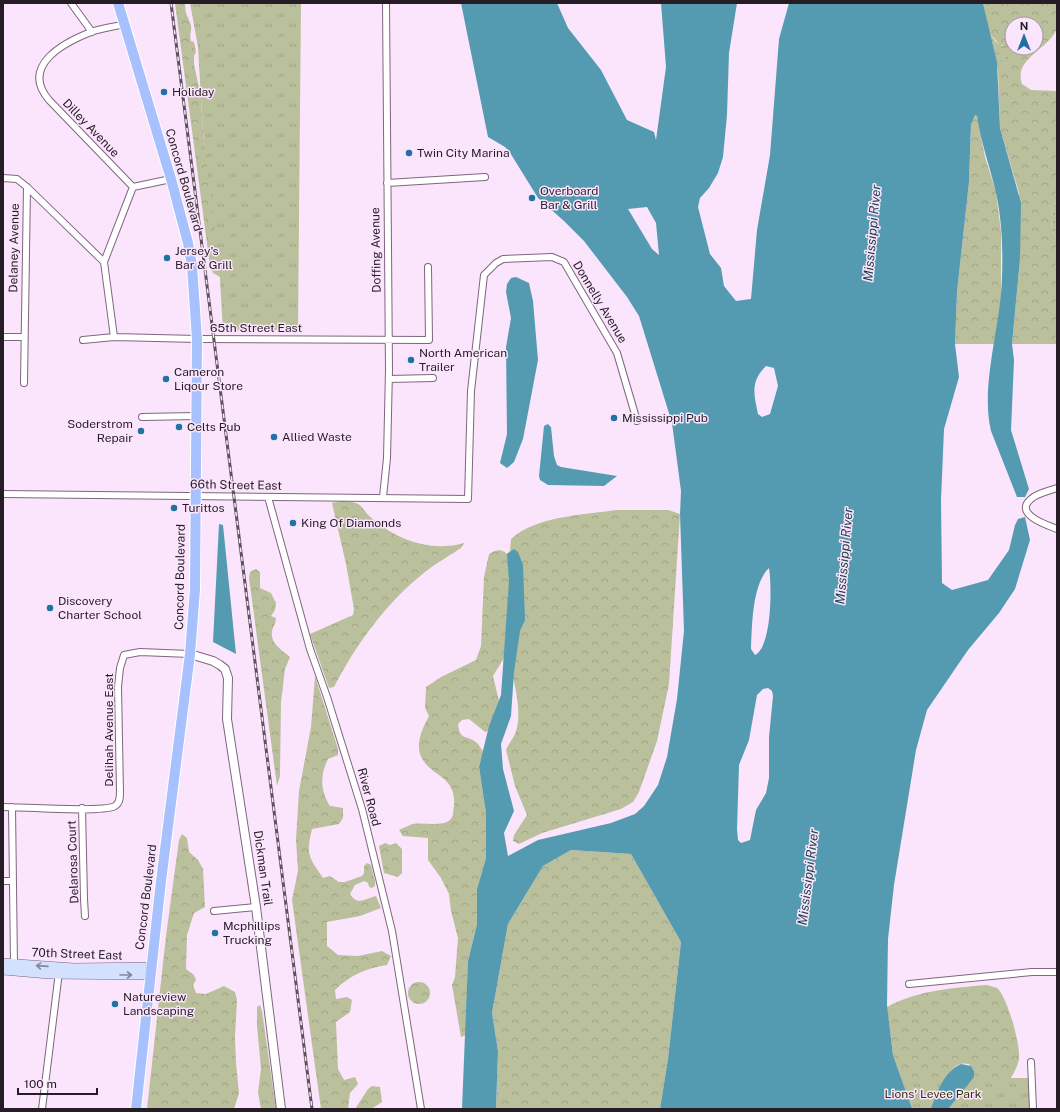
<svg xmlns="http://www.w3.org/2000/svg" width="1060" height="1112" font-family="'Public Sans',sans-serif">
<defs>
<pattern id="grass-dots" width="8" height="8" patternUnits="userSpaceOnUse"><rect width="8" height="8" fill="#bac09b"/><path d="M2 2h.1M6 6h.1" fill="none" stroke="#a0a485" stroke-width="1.8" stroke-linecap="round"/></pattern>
<pattern id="forest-crowns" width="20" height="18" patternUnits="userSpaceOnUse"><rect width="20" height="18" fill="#bac09b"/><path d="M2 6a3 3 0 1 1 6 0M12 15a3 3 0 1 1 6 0" fill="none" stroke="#a0a485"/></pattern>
<pattern id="wetland-marsh" width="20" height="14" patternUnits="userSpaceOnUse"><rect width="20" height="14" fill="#bac09b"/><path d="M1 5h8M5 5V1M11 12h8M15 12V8" fill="none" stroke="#a0a485"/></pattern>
<pattern id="park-tufts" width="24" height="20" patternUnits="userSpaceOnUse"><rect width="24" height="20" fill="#bac09b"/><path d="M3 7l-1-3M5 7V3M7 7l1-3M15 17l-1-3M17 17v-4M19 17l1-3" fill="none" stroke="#a0a485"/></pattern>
</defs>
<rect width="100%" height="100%" fill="#fbe5fc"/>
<path fill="url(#grass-dots)" d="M 1057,201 L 1057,240 C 1050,230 1048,210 1057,201 Z"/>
<path fill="url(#forest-crowns)" d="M 175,3 L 185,3 C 185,15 188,16 191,25 C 192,31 189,35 191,41 L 194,42 L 196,52 L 194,56 L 194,64 L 201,97 L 203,134 L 223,273 L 220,277 L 213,273 L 210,266 Z
M 983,3 L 1057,3 C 1057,10 1059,21 1057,28 C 1050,49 1013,58 1022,84 L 1031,90 L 1057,91 L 1057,201 C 1048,210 1050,230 1057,240 L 1057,344 L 1012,344 L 1020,259 L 1019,193 L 1000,128 L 998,71 L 1001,61 L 1010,51 L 1017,48 L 1036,48 L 1038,45 L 1039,26 L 1033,23 L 1012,24 C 1012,34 1013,46 1000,45 L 990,34 Z
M 975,115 L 977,116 L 985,157 L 996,192 L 1001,232 L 1001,297 L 995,344 L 955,344 L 957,292 L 969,182 L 971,124 L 972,118 Z
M 341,501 C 367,502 358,508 374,520 C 399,541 431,552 464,543 L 461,548 C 449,556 436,563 425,572 C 386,603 357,643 334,687 L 329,688 L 310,634 L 353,615 L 354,609 L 346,564 L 332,503 Z
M 616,510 L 668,510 L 680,514 L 669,684 L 657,741 L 639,792 L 633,802 L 621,809 L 542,833 L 519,844 L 513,841 L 514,835 L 527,815 L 515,786 L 506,750 C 508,745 512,740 515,734 C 524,714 513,671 504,653 L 504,658 L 493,676 L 499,701 L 488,731 L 485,732 L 469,719 L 462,720 L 458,724 C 460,742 467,734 477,743 C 479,745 481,749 483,751 L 479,767 L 486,813 L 486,858 L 477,889 L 477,924 L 468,961 L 466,1035 L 461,1037 L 452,985 L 455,977 L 458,938 L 451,911 L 449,894 L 441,878 L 428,860 L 428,838 L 403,836 L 399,830 C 404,828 409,825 413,824 C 424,822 441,827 450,820 C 454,816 453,810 454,806 C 457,774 428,777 420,754 C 416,742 423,727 429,716 L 425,708 L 426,687 L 441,677 L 476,660 L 481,646 L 484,577 L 489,554 C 496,550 501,548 507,554 L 510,551 L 511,539 C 536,516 583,515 616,510 Z
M 256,569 L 260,572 L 260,588 L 271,593 L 276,603 L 275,610 L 271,616 L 276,618 C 276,624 273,626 272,631 C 270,644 282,650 290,657 L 285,669 L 281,702 L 280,776 L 277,786 L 249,578 L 250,572 Z
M 315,676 L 338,749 L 338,755 L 328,759 C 320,775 320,790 330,806 L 343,808 L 343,818 L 339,824 L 312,829 C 306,855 308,856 323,878 L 330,876 L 339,882 L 345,882 L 362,876 L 364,873 L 364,866 L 367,863 L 371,865 L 375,881 L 375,886 L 372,888 L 369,887 L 368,883 L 364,881 L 355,885 L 350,894 C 358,906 364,899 376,896 L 381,908 L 360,916 L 327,922 L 327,946 L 338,955 L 358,956 L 382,951 L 391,956 L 387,965 C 367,968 350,975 335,990 L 336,999 L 347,997 L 352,1000 L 350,1012 L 336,1022 L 338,1069 L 344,1080 L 355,1077 L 358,1084 L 350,1093 L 348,1109 L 321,1109 L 292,900 L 298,871 L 296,840 L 299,791 L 311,727 Z
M 182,834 L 187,838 L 189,852 L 198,860 L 203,869 L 205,907 L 194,913 L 187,935 L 186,969 L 194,975 L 196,980 L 193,985 L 196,993 L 206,994 L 224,986 L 235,992 L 237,1000 L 235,1037 L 236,1063 L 239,1093 L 234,1109 L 147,1109 L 166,936 L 179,840 Z
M 385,843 L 390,845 L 396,843 L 402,849 L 402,873 L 398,877 L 384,873 L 379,846 Z
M 571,850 L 631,854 L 681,942 L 668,1059 L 660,1109 L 496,1109 L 498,1051 L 492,1013 L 508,924 L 543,866 Z
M408 993a11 11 0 1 1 22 0a11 11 0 1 1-22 0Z
M 987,985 L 997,988 C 1007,996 1021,1046 1019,1059 C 1017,1071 1008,1082 1001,1092 L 968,1083 L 974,1075 L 974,1071 L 969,1064 C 951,1060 949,1078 939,1088 C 931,1096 921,1102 912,1109 L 893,1055 L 887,1007 C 918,990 953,988 987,985 Z
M 260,1005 L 262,1011 L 276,1109 L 261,1109 L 258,1092 L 261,1069 L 257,1026 L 257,1007 Z
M 372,1086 L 380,1087 L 382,1102 L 371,1109 L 355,1109 L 368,1089 Z"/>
<path fill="url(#wetland-marsh)" d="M 990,34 L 995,41 L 1002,46 L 1009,42 L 1012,37 L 1012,48 L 1017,48 L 1004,57 L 998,71 L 995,53 Z"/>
<path fill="url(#park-tufts)" d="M 190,3 L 301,3 L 298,329 L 223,331 L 219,262 L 203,133 L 198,47 Z
M 1029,1078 L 1031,1109 L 835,1109 L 835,1079 Z"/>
<path fill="#549bb2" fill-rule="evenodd" d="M 461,3 L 557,3 L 568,28 L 601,70 L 627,120 L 654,132 L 656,140 L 666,67 L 661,3 L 737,3 L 729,53 L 727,115 L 723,157 L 718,173 L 709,188 L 700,198 L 698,207 L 710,254 L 721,268 L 724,286 L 736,301 L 751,299 L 757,230 L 770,155 L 779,39 L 789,3 L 983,3 L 997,62 L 1000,128 L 1021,203 L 1020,259 L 1012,344 L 1014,360 L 1011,430 L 1029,489 L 1025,497 L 1017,497 L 991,431 C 980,385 1001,326 1002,277 C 1003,249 1002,220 996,193 C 990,167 981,143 977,116 L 975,115 L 971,124 L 969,182 L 957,292 L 955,344 L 959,377 L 944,429 L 941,500 L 942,583 L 952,590 L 988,580 L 1009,550 L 1015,525 L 1018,519 L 1025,517 L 1030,540 L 1015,589 L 999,613 L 968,650 L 927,710 L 916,750 L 894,885 L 888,939 L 887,1005 L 893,1055 L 912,1109 L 660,1109 L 668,1059 L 681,942 L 631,854 L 571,850 L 543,866 L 508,924 L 492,1013 L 498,1051 L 496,1109 L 462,1109 L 468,961 L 477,924 L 477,889 L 486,858 L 486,813 L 479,767 L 489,726 L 501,695 L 509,581 L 507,554 L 514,549 L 518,552 L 523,565 L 525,620 L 520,631 L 514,672 L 511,716 L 501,744 L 503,769 L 514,811 L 504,833 L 508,856 L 538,840 L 611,823 L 635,814 L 644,806 L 658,785 L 667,757 L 677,699 L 684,631 L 680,514 L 681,491 L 672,423 L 639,316 L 627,297 L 584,241 L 564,221 L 538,198 L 509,151 L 505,147 L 488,137 ZM 647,207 L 656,223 L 659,255 L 652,249 L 628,209 ZM 766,366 L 774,368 L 778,386 L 770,414 L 762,417 L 758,414 C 754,394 750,382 766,366 ZM 769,568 C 772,585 772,647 755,655 L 751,649 C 752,626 752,584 769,568 ZM 768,688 L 772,691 L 773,696 L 769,737 L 769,778 L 766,793 L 756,810 L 750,840 L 741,843 L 738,840 L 737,829 L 739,765 L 749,740 L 757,695 L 763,689 Z
M 516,277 L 529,283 L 533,301 L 538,360 L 523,439 L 514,462 L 507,468 L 500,463 L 507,434 L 506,347 L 511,318 L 506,292 L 507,284 L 511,278 Z
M 548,424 L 551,427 L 554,456 L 557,465 L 561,467 L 617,476 L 604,486 L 548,485 L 540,480 L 539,476 L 544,426 Z
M 219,524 L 223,525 L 236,654 L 213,642 Z
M 961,1064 L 971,1066 L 974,1071 L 974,1077 L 948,1109 L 931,1109 C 937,1093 944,1071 961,1064 Z"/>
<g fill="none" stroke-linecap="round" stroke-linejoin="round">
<g stroke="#7e667f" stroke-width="8">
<path id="minor" d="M 71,3 L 92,32
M 124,24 C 114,27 102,28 91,32 C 63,43 20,66 49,100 L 133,187
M 3,178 L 17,179 L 27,187 L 104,262
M 387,183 L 485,177
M 3,337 L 24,337
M 114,337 L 104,262 L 133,187 L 171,179
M 83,340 L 114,337 L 197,339 L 429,340 L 428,267
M 389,379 L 433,378
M 24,383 L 27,187
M 142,417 L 196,416
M 1057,488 C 1049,491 1037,493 1031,499 C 1013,514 1047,525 1057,529
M 3,494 L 468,499 L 471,391 L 484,275 L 496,263 L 503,259 L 552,257 L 564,262 L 617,353 L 637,421
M 268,497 L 310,649 L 327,697 L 362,809 L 392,931 L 421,1109
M 383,497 L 387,458 L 389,370 L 386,3
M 3,807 C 23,807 102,813 115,806 C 120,803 120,797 120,792 L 118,687 L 120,668 L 124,655 L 140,652 L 190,654
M 12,807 L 14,964
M 82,808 L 84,899 L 85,916
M 3,881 L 12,881
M 214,911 L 256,907
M 909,984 L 1032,972 L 1057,972
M 1031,1062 L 1033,1109
M 42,1109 L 59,972"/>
</g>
<g stroke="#7e667f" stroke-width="10">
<path id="tertiary" d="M 190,654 L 213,661 L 220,665 L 225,669 L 228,678 L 227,719 L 256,907 L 281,1109"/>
</g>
<g stroke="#7e667f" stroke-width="10">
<path id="secondary" d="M 3,963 L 74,968 L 151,967
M 3,970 L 49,974 L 150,975"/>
</g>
<g stroke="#fff" stroke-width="12">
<path id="primary" d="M 118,3 L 171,179 L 188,243 L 192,266 L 197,339 L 195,589 L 190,654 L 161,881 L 136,1109"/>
</g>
<use href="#minor" stroke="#fff" stroke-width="6"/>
<use href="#tertiary" stroke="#fff" stroke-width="8"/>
<use href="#secondary" stroke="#d3e0fe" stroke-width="9"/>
<use href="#primary" stroke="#a6c1fd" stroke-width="10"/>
<g stroke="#5d515e" stroke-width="3">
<path id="rail" d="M 171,3 L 312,1109"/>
</g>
<use href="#rail" stroke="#fbe5fc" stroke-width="1.5" stroke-dasharray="4.5" stroke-linecap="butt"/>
</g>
<defs><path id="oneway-shaft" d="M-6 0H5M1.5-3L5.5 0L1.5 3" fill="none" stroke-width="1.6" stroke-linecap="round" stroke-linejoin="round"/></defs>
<g stroke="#85889d">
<use href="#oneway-shaft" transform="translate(42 966) rotate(-176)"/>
<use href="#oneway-shaft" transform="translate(126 975)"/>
</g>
<g fill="#2072a3" stroke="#fbe5fc" stroke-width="1.5">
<circle cx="164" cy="92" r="4"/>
<circle cx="409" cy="153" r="4"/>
<circle cx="532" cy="198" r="4"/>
<circle cx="167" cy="258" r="4"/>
<circle cx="411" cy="360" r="4"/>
<circle cx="166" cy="379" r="4"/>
<circle cx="614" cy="418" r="4"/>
<circle cx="179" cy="427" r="4"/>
<circle cx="141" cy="431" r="4"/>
<circle cx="274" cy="437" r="4"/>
<circle cx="174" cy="508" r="4"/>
<circle cx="293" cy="523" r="4"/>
<circle cx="50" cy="608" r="4"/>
<circle cx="215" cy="933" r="4"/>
<circle cx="115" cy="1004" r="4"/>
</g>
<g text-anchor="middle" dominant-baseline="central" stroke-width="3" stroke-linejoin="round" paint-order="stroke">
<g font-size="12" fill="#251c26" stroke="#fbe5fc" text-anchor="start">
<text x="172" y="92">Holiday</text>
<text x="417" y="153">Twin City Marina</text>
<text x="540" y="191">Overboard<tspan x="540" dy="14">Bar &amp; Grill</tspan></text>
<text x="175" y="251">Jersey's<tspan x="175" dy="14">Bar &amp; Grill</tspan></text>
<text x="419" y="353">North American<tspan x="419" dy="14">Trailer</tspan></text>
<text x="174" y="372">Cameron<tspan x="174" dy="14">Liqour Store</tspan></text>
<text x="622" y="418">Mississippi Pub</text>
<text x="133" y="424" text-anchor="end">Soderstrom<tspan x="133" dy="14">Repair</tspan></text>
<text x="187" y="427">Celts Pub</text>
<text x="282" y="437">Allied Waste</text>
<text x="182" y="508">Turittos</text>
<text x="301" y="523">King Of Diamonds</text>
<text x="58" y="601">Discovery<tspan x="58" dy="14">Charter School</tspan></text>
<text x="223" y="926">Mcphillips<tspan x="223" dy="14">Trucking</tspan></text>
<text x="123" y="997">Natureview<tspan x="123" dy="14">Landscaping</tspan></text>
</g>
<g font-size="12" fill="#251c26" stroke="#fbe5fc">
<text transform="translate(91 128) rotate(46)">Dilley Avenue</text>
<text transform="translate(184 180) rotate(74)">Concord Boulevard</text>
<text transform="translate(14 248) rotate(-89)">Delaney Avenue</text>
<text transform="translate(376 250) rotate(-91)">Doffing Avenue</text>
<text transform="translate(600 302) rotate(59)">Donnelly Avenue</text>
<text x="256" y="328">65th Street East</text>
<text transform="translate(236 485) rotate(1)">66th Street East</text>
<text transform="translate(180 577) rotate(-89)">Concord Boulevard</text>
<text transform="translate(109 730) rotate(-90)">Delihah Avenue East</text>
<text transform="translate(369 797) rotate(75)">River Road</text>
<text transform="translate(73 862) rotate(-92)">Delarosa Court</text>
<text transform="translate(263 868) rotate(82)">Dickman Trail</text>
<text transform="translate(146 897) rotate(-83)">Concord Boulevard</text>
<text transform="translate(77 954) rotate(2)">70th Street East</text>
</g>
<g font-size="12" fill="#303406" stroke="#fbe5fc">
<text x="933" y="1094">Lions' Levee Park</text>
</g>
<g font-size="13" font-style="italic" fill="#1c3e49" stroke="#fbe5fc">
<text transform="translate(872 233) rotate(-85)">Mississippi River</text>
<text transform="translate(844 556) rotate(-85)">Mississippi River</text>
<text transform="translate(808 877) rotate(-83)">Mississippi River</text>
</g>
</g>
<rect width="1060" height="1112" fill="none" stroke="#251c26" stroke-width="8"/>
<g transform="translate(1024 36)"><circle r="19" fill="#fbe5fc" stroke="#a595a6"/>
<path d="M0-3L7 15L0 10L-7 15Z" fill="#2072a3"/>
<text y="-6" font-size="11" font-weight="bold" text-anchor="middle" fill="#251c26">N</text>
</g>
<path d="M18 1088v6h79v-6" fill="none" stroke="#251c26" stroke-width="2"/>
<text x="24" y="1088" font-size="12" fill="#251c26" stroke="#fbe5fc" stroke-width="3" paint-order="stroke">100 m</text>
</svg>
